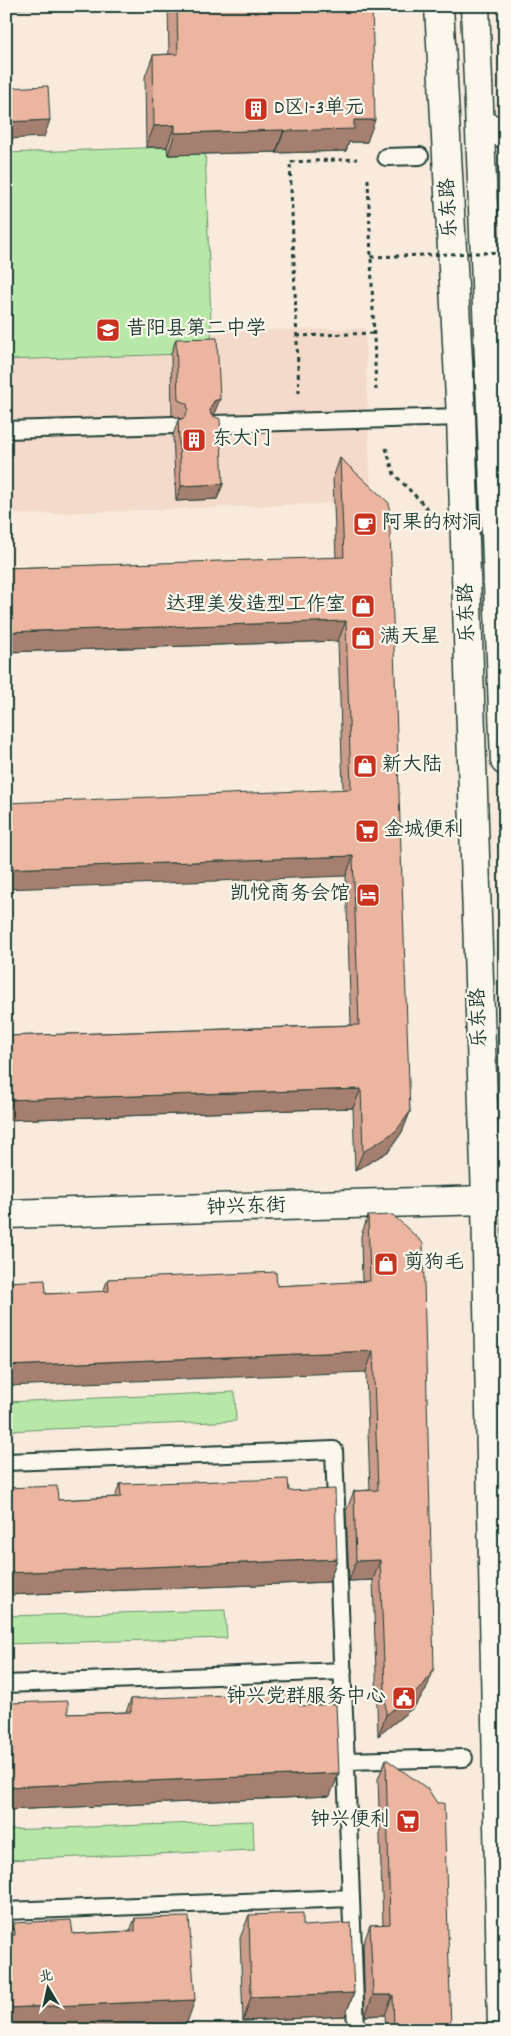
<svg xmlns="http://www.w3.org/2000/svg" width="511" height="2036" font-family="Dekko,'LXGW WenKai TC',sans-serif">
<rect width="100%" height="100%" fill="#f8eadd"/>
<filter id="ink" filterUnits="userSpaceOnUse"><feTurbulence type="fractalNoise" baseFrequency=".02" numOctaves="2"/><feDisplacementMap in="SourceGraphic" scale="10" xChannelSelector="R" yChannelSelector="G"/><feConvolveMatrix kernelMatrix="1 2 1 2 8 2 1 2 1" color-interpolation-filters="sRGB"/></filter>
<g filter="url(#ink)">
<path fill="#f4dacb" d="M 205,146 L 211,332 L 365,328 L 371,501 L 334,498 L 334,503 L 6,515 L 6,153 L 167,147 L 168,155 L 194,154 Z"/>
<path fill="#b7e8a7" stroke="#6b926e" d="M 205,146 L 212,353 L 6,360 L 6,153 L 167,147 L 168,155 L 194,154 Z
M 235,1392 L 236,1421 L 6,1431 L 6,1402 Z
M 225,1610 L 227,1638 L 6,1644 L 6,1616 Z
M 253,1821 L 254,1850 L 6,1860 L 6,1830 Z"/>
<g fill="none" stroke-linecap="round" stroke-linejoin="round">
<g stroke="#1f3d34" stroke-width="20">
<path id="service" d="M 386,157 L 420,156
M 214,424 L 461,417
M 6,430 L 173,425
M 6,1462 L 334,1450 L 356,2030
M 6,1684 L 343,1671
M 346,1761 L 464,1758
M 6,1911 L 351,1898"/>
</g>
<g stroke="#1f3d34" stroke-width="31">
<path id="minor" d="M 480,124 L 505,134"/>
</g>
<g stroke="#1f3d34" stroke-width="31">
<path id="tertiary" d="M 6,1214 L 486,1200"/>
</g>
<g stroke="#1f3d34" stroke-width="31">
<path id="secondary" d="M 439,6 L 461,417 L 486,1200 L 502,2030
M 475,6 L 505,761"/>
</g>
<path stroke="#1f3d34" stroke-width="3" stroke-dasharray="4 4" stroke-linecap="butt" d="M 368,179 L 376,390
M 297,336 L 374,333
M 299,393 L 290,162 L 357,159
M 386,448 L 394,474 L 428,509"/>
<use href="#service" stroke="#fbf7ec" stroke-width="16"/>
<use href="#minor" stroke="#fbf7ec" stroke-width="28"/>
<use href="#tertiary" stroke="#fbf7ec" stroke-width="28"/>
<use href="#secondary" stroke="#fbf7ec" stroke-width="28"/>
<path stroke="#1f3d34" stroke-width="3" stroke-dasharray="4 4" stroke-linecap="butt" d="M 371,257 L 505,252"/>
</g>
<path fill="#cb9c8a" stroke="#1f3d34" d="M 168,6 L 372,6 L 367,142 L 349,142 L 346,151 L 276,153 L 276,152 L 168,155 L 167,147 L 146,147 L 145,77 L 153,55 L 169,54 Z
M 176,339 L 214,414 L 212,415 L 223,484 L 217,499 L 176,501 L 173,435 L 178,420 L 181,419 L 172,415 L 171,354 Z
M 340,458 L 410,1112 L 402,1132 L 389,1151 L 355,1171 L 353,1108 L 6,1120 L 6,1036 L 351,1025 L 338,641 L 6,652 L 6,568 L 336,558 L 333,478 Z
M 368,1216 L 426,1690 L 414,1707 L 378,1736 L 373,1580 L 349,1581 L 346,1511 L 354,1491 L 370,1490 L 366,1372 L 46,1294 L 103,1292 L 108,1279 L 277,1286 L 362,1282 L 361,1236 Z
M 120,1484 L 289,1491 L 337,1559 L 329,1582 L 6,1595 L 6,1488 L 58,1500 L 115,1497 Z
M 131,1699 L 299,1706 L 330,1796 L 6,1810 L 6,1714 L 10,1703 L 68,1714 L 126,1712 Z
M 386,1759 L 451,2030 L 386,2030 L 385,2015 L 365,2016 L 363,1945 L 370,1925 L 383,1925 L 378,1779 Z
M 249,1915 L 303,1926 L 354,1993 L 345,2016 L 243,2021 L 240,1938 Z
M 135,1918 L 187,2023 L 6,2030 L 9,1936 L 14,1923 L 73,1934 L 130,1931 Z"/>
<path fill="#a57f70" stroke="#1f3d34" d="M 8,6 L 127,6 L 7,9 Z
M 50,120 L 44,137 L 6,139 L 6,122 Z
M 354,120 L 375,120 L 367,142 L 349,142 L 346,151 L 276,153 L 284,131 Z
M 175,125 L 167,147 L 146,147 L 154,126 Z
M 284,130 L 276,152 L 168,155 L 175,133 Z
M 220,399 L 214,414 L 208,416 L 210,409 L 214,401 Z
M 223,484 L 217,499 L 176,501 L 181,486 Z
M 346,621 L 338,641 L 6,652 L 6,632 Z
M 353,856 L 346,876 L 6,889 L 6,869 Z
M 361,1089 L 353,1108 L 6,1120 L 6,1100 Z
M 410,1112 L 402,1132 L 389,1151 L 355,1171 L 363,1152 Z
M 373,1351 L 366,1372 L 6,1386 L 6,1366 Z
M 337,1559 L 329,1582 L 6,1595 L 6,1573 Z
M 380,1560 L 373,1580 L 349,1581 L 356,1561 Z
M 434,1669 L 426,1690 L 414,1707 L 378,1736 L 386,1715 Z
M 339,1773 L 330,1796 L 6,1810 L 6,1787 Z
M 354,1993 L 345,2016 L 243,2021 L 251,1997 Z
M 373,1995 L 393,1995 L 385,2015 L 365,2016 Z
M 195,2000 L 187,2023 L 6,2030 L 6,2008 Z"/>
<path fill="#ecb5a0" stroke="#1f3d34" d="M 177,6 L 372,6 L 375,120 L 354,120 L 354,129 L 284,131 L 284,130 L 175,133 L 175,125 L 154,126 L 153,55 L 178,54 Z
M 48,86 L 50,120 L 6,122 L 6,88 Z
M 217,338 L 220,399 L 214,401 L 210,409 L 211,415 L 220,419 L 223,484 L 181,486 L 178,420 L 184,418 L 188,410 L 187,404 L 178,400 L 176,339 Z
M 340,458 L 389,503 L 410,1112 L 396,1131 L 363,1152 L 361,1089 L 6,1100 L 6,1036 L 359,1025 L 353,856 L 6,869 L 6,803 L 351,789 L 346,621 L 6,632 L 6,568 L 344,557 Z
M 393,1215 L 423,1243 L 434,1669 L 422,1687 L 386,1715 L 380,1560 L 356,1561 L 354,1491 L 378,1490 L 373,1351 L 6,1366 L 6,1282 L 45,1280 L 46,1294 L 109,1291 L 108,1279 L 276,1272 L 277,1286 L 370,1281 L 368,1216 Z
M 288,1479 L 289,1491 L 335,1489 L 337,1559 L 6,1573 L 6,1488 L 57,1486 L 58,1500 L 121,1497 L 120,1484 Z
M 299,1692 L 299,1706 L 336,1704 L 339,1773 L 6,1787 L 6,1716 L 11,1716 L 10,1703 L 68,1701 L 68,1714 L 131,1712 L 131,1699 Z
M 386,1759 L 428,1789 L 437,1803 L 444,1803 L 451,2030 L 394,2030 L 393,1995 L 373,1995 L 370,1925 L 390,1924 Z
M 303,1913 L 303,1926 L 351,1923 L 354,1993 L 251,1997 L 249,1915 Z
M 189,1917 L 195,2000 L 6,2008 L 6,1936 L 15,1935 L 14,1923 L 71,1920 L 73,1934 L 135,1931 L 135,1918 Z"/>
</g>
<defs>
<g id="building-square" transform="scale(1.25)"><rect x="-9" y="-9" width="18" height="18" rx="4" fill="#c8321e" stroke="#fbf7ec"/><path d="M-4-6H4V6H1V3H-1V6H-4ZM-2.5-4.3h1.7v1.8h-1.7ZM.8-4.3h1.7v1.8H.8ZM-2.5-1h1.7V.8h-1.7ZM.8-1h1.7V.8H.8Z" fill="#fff"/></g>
<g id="school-square" transform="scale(1.25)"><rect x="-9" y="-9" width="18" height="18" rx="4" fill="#c8321e" stroke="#fbf7ec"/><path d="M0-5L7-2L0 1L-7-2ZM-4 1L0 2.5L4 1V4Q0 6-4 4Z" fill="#fff"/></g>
<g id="cafe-square" transform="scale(1.25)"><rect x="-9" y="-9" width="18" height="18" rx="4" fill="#c8321e" stroke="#fbf7ec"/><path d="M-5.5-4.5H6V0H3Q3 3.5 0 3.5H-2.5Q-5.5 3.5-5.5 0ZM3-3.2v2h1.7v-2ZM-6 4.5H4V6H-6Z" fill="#fff"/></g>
<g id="shop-square" transform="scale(1.25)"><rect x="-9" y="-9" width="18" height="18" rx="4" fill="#c8321e" stroke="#fbf7ec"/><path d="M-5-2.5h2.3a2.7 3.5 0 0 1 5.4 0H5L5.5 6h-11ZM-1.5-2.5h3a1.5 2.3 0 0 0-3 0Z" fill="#fff"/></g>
<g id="supermarket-square" transform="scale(1.25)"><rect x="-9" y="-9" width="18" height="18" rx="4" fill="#c8321e" stroke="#fbf7ec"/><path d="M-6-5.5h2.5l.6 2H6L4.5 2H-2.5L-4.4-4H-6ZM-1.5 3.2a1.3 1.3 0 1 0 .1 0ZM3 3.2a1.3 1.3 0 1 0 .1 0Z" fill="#fff"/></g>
<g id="hotel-square" transform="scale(1.25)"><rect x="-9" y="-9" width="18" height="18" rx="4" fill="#c8321e" stroke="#fbf7ec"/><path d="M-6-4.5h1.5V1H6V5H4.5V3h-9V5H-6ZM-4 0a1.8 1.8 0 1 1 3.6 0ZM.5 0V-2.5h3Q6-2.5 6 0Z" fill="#fff"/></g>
<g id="civic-square" transform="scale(1.25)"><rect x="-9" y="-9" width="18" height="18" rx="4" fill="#c8321e" stroke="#fbf7ec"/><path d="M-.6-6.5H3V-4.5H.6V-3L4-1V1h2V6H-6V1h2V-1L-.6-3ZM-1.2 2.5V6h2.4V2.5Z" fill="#fff"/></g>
</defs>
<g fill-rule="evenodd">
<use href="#building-square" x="256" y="109"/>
<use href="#school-square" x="108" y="330"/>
<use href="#building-square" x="194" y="440"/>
<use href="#cafe-square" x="365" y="524"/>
<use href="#shop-square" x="363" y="606"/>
<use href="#shop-square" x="363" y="638"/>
<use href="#shop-square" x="365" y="766"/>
<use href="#supermarket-square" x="367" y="831"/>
<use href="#hotel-square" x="368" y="895"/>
<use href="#shop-square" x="386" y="1264"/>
<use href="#civic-square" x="404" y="1698"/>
<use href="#supermarket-square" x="408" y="1821"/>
</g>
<g text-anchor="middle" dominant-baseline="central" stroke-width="4.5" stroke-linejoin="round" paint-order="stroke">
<g font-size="20" fill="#1f3d34" stroke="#fbf7ec" text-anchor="start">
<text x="274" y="109">D区1-3单元</text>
<text x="126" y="330">昔阳县第二中学</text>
<text x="212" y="440">东大门</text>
<text x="382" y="524">阿果的树洞</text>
<text x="346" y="606" text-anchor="end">达理美发造型工作室</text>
<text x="380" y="638">满天星</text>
<text x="382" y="766">新大陆</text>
<text x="384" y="831">金城便利</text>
<text x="350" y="895" text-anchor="end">凯悦商务会馆</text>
<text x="404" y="1264">剪狗毛</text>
<text x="386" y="1698" text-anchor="end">钟兴党群服务中心</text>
<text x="390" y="1821" text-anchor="end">钟兴便利</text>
</g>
<g font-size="20" fill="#1f3d34" stroke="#fbf7ec">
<text transform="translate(450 208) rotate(-93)">乐东路</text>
<text transform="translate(468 613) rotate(-92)">乐东路</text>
<text transform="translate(480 1018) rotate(-92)">乐东路</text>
<text transform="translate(246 1208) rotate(-2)">钟兴东街</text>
</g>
</g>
<rect width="511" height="2036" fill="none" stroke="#fbf7ec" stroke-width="25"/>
<rect x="12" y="12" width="486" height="2011" fill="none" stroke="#1f3d34" stroke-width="2" filter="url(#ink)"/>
<g transform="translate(48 1988) rotate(351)" stroke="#fbf7ec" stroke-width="4" paint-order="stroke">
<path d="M0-4L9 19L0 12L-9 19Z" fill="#1f3d34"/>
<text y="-8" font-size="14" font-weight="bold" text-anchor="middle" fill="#1f3d34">北</text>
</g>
</svg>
